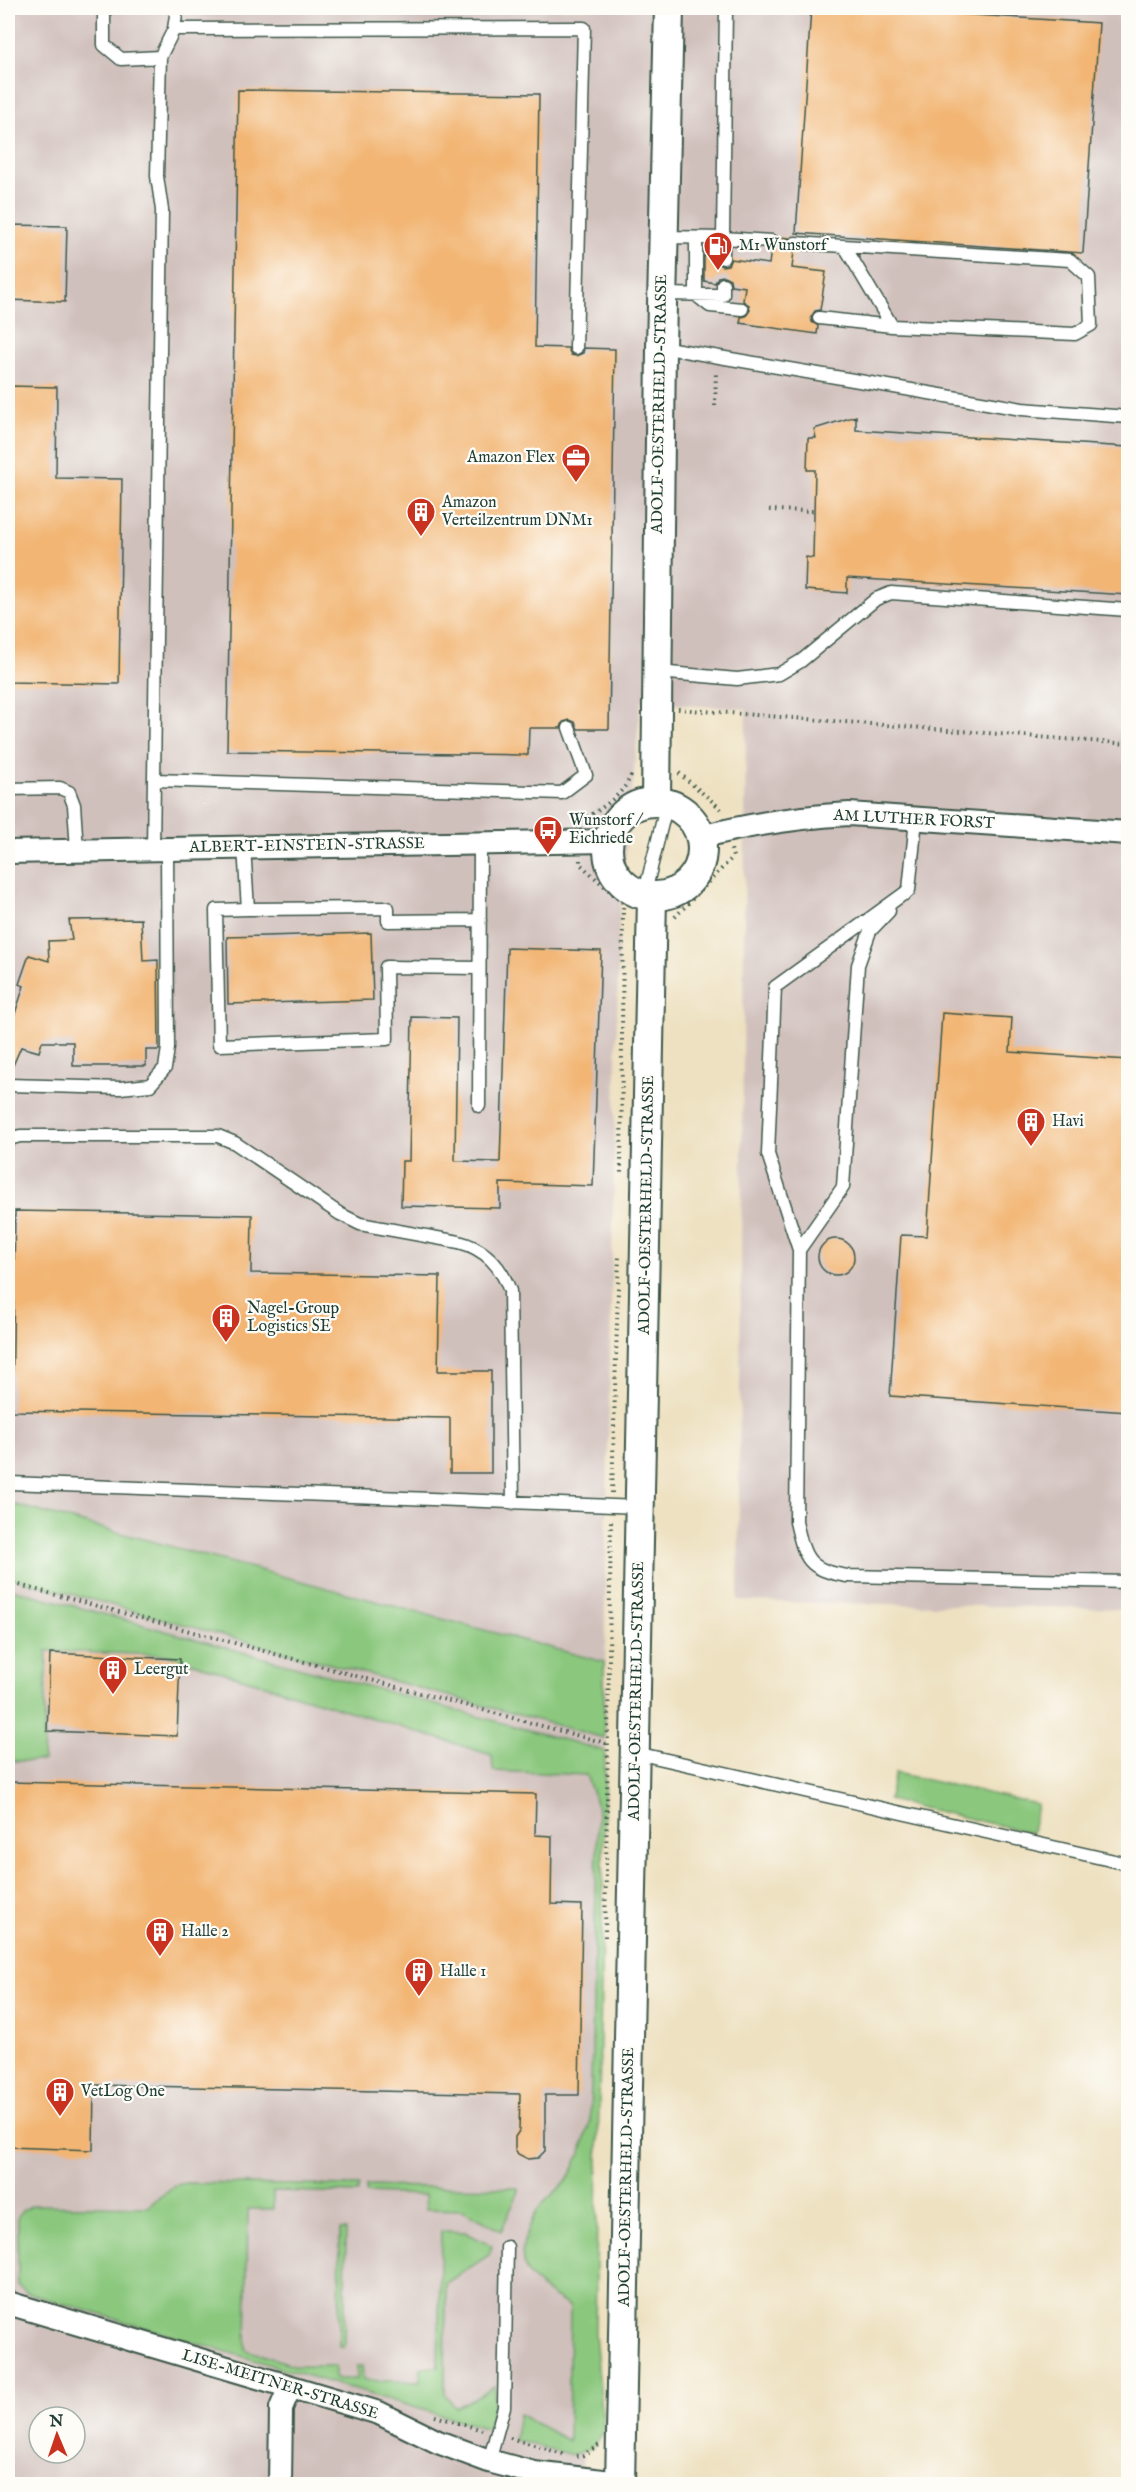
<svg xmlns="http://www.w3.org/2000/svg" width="1136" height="2492" font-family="'IM FELL English',serif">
<rect width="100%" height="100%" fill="#fdfcf7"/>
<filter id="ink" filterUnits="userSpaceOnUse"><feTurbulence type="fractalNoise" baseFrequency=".0167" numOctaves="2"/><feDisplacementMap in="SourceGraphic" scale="12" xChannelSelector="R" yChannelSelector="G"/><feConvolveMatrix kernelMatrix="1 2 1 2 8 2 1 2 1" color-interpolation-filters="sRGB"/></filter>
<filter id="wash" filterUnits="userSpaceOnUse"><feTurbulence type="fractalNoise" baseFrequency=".008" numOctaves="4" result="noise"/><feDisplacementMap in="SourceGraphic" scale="24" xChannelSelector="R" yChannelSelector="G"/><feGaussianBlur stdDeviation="1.35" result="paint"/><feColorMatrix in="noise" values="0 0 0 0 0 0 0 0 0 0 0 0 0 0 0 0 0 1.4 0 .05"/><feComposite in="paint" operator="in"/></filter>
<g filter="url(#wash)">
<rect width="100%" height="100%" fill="#eee1c1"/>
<path fill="#d0c0bc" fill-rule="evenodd" d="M 8,8 L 1128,8 L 1128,1609 L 738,1601 L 746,709 L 641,702 L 619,921 L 605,1600 L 606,1751 L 598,2151 L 581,2484 L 8,2484 ZM 39,2417 L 75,2417 L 75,2453 L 39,2453 Z"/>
<path fill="#8bc87e" stroke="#558259" stroke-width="1.5" d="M 8,1503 L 604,1662 L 604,1738 L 8,1577 Z
M 8,1588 L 605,1751 L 595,2334 L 604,2432 L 593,2447 L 572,2455 L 514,2440 L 519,2414 L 568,2441 L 570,2307 C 541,2288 510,2273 527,2233 C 531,2225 533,2215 539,2208 C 548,2197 561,2189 568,2178 C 579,2160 584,2142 590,2122 L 598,1809 L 586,1775 L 493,1771 L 492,1755 L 167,1655 L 47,1651 L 43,1761 L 8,1761 Z
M 895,1773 L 1037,1804 L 1032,1833 L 888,1800 Z
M 186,2183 L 359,2186 L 358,2193 L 273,2191 L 273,2209 L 248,2209 L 246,2350 L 297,2366 L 335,2366 L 335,2379 L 357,2379 L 357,2366 L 362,2366 L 363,2380 L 420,2382 L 421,2368 L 438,2367 L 441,2231 L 465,2232 L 492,2246 L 489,2255 L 446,2283 L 445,2394 L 456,2408 L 495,2386 L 494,2406 L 488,2429 L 27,2293 L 18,2285 L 18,2217 L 22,2210 L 32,2205 L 147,2207 L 175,2185 Z
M 366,2186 L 518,2188 L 519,2191 L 501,2231 L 463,2210 L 426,2209 L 425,2195 L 366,2193 Z
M 340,2230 L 346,2230 L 344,2346 L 339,2346 Z"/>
<g id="blocks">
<path fill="#f2b573" d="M 811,8 L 865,8 L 1099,23 L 1083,253 L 796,233 Z
M 238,90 L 539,94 L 535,347 L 568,348 L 571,355 L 576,356 L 583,353 L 584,348 L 615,349 L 609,729 L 578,729 L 575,722 L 570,720 L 563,722 L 561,728 L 529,728 L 528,755 L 227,751 Z
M 8,225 L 67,226 L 65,302 L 8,300 Z
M 779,237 L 789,238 L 787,246 L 794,251 L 792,268 L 826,272 L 820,310 L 815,311 L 811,317 L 812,322 L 818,326 L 817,334 L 740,323 L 741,317 L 746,316 L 750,310 L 749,305 L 743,301 L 745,287 L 731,285 L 730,279 L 724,276 L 718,277 L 715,283 L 704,281 L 704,256 L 715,257 L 716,263 L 722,266 L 728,265 L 731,259 L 769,264 L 771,249 L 778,246 Z
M 8,386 L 57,387 L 56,478 L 122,479 L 119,684 L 8,682 Z
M 856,416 L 856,430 L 1128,447 L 1128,595 L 847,578 L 847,593 L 805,590 L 806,557 L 813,558 L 815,470 L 807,470 L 808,438 L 816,438 L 814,429 Z
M 141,919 L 143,961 L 158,960 L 159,1050 L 146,1050 L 146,1066 L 73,1066 L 73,1042 L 42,1042 L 39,1052 L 21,1047 L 8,1077 L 8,1035 L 24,986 L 19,984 L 29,955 L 49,961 L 48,941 L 72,940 L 69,920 Z
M 371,933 L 373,1000 L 228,1004 L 227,937 Z
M 507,948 L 601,951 L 593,1186 L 500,1183 L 500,1208 L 401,1206 L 402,1161 L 409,1161 L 412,1017 L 457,1018 L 455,1161 L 500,1162 Z
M 942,1013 L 1012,1018 L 1010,1052 L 1128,1060 L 1128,1412 L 890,1396 L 901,1235 L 927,1236 Z
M 15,1211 L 252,1215 L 251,1273 L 440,1276 L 438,1371 L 491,1371 L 491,1473 L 450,1473 L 450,1418 L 12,1411 Z
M818 1257a18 18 0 1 1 36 0a18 18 0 1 1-36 0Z
M 50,1653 L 180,1659 L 177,1736 L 47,1731 Z
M 8,1782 L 536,1794 L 535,1835 L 552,1836 L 551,1904 L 582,1905 L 579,2095 L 545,2095 L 545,2151 L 538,2158 L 528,2159 L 518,2154 L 515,2149 L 515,2137 L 519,2131 L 520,2094 L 94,2085 L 93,2150 L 8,2147 Z"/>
</g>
</g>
<g filter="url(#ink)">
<use href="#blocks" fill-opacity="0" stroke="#3e5649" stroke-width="1.5"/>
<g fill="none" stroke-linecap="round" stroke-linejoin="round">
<g stroke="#3e5649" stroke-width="15">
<path id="service" d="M 104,8 L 104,45 L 121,59 L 160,57
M 174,29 L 584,28 L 576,348
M 663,237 L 723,238 L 726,8
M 696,238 L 696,295 L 710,306 L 742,309
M 795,243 L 1070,260 L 1089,277 L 1091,325 L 1075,334 L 892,326 L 845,247
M 723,258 L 723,238 L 772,241
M 662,294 L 723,295 L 723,284
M 819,318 L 892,326
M 661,347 L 1022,409 L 1128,417
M 658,672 L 737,679 L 779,674 L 801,661 L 876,599 L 891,593 L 1128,610
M 155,780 L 562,793 L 586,775 L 569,728
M 8,789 L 60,788 L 69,792 L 74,805 L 77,850
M 244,847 L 248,909 L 216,910 L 219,1045 L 387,1039 L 386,967 L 479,968
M 153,849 L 162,210 L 157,176 L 160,57 L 174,29 L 177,8
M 909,890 L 775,987 L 768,1154 L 799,1250 L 796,1522 C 805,1560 807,1569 847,1576 L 1128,1582
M 905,894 L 909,890 L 916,819
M 644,896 L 667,803
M 248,909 L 388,908 L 388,921 L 480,920
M 8,1085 L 120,1088 L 150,1085 L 165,1068 L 168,1048 L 167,848
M 479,1106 L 480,842
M 8,1142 L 9,1139 L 20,1136 L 218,1136 L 235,1143 L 340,1214 L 360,1224 L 459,1242 C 486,1249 501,1266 510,1291 L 513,1503
M 799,1250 L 843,1187 L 858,965 L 870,931 L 889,911
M 8,1479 L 10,1483 L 640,1507
M 636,1753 L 1128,1864
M 489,2461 L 504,2407 L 507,2247"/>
</g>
<g stroke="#3e5649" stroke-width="26">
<path id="minor" d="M 701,837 C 750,824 799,817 849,814 L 1128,833
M 8,852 L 607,841
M 8,2303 L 379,2413 L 438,2442 L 489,2461 L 534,2473 L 620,2483
M 280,2484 L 281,2408 L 290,2387"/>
</g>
<g stroke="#3e5649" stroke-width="32">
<path id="tertiary" d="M 656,801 L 661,347 L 669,8
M608 849a47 47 0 1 1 94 0a47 47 0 1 1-94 0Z
M 620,2484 L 652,897"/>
</g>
<path stroke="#3e5649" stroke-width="4" stroke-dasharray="1.5 4.5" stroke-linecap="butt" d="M 715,406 L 716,371
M 769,510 L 814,511
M 678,709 L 1128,744
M 679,773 L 720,808 L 722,812
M 582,820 C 601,809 624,795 632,773
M 580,860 L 580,864 L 623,903 L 621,1175
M 675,917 L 733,857 L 731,849
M 612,1493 L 619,1255
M 8,1582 L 609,1744
M 605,1937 L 611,1519
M 435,2416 L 482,2430
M 510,2438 L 563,2454
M 576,2456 L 583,2455 L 599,2445"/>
<use href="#service" stroke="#fff" stroke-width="12"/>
<use href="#minor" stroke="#fff" stroke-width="22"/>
<use href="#tertiary" stroke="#fff" stroke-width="28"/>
</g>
</g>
<defs>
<g id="fuel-pin" transform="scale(1.5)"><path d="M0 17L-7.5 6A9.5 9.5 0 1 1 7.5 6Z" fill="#c8321e" stroke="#fdfcf7"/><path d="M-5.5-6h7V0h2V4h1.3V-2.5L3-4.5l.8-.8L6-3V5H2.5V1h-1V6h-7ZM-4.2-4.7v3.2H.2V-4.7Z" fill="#fff"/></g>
<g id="office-pin" transform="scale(1.5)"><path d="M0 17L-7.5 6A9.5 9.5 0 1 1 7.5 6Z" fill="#c8321e" stroke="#fdfcf7"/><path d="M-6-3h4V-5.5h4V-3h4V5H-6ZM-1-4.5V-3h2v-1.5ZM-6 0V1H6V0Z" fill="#fff"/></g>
<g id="building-pin" transform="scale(1.5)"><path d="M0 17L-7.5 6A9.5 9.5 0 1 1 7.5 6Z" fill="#c8321e" stroke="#fdfcf7"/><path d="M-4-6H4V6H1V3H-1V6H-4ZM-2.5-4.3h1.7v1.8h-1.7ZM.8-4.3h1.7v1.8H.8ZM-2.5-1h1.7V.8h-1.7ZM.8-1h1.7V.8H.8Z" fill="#fff"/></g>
<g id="bus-pin" transform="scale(1.5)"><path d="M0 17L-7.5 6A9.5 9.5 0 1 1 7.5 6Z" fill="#c8321e" stroke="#fdfcf7"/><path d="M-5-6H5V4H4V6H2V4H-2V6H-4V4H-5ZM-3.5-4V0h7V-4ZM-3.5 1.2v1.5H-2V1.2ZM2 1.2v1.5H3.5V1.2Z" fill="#fff"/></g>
</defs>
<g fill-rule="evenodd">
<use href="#fuel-pin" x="718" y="246"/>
<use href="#office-pin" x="576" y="458"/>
<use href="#building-pin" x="421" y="512"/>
<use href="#bus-pin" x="548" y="830"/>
<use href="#building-pin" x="1031" y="1122"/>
<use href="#building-pin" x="226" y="1318"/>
<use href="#building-pin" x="113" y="1670"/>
<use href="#building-pin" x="160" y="1932"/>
<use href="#building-pin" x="419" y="1972"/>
<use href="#building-pin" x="60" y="2092"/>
</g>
<g text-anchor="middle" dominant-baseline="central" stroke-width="4.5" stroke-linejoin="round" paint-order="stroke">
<g font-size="16" fill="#1f3d34" stroke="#fdfcf7" text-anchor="start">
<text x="739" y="246">M1 Wunstorf</text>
<text x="555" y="458" text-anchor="end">Amazon Flex</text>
<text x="442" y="503">Amazon<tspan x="442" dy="18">Verteilzentrum DNM1</tspan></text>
<text x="569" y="821">Wunstorf /<tspan x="569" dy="18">Eichriede</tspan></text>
<text x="1052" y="1122">Havi</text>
<text x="247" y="1309">Nagel-Group<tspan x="247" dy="18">Logistics SE</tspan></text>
<text x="134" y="1670">Leergut</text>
<text x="181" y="1932">Halle 2</text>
<text x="440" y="1972">Halle 1</text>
<text x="81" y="2092">VetLog One</text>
</g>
<g font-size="16" fill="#1f3d34" stroke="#fdfcf7">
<text transform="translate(660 404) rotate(-89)">ADOLF-OESTERHELD-STRASSE</text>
<text transform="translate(914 820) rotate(3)">AM LUTHER FORST</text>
<text transform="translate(307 846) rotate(-1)">ALBERT-EINSTEIN-STRASSE</text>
<text transform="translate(647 1205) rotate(-89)">ADOLF-OESTERHELD-STRASSE</text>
<text transform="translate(637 1691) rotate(-89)">ADOLF-OESTERHELD-STRASSE</text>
<text transform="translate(627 2177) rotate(-89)">ADOLF-OESTERHELD-STRASSE</text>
<text transform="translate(280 2385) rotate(17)">LISE-MEITNER-STRASSE</text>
</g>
</g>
<rect width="1136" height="2492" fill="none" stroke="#fdfcf7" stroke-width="30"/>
<g transform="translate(57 2435) rotate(358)"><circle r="28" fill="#fdfcf7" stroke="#a4b0a9" stroke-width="1.5"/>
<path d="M0-4.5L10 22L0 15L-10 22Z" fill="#c8321e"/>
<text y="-9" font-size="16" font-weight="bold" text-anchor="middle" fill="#1f3d34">N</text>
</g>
</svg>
